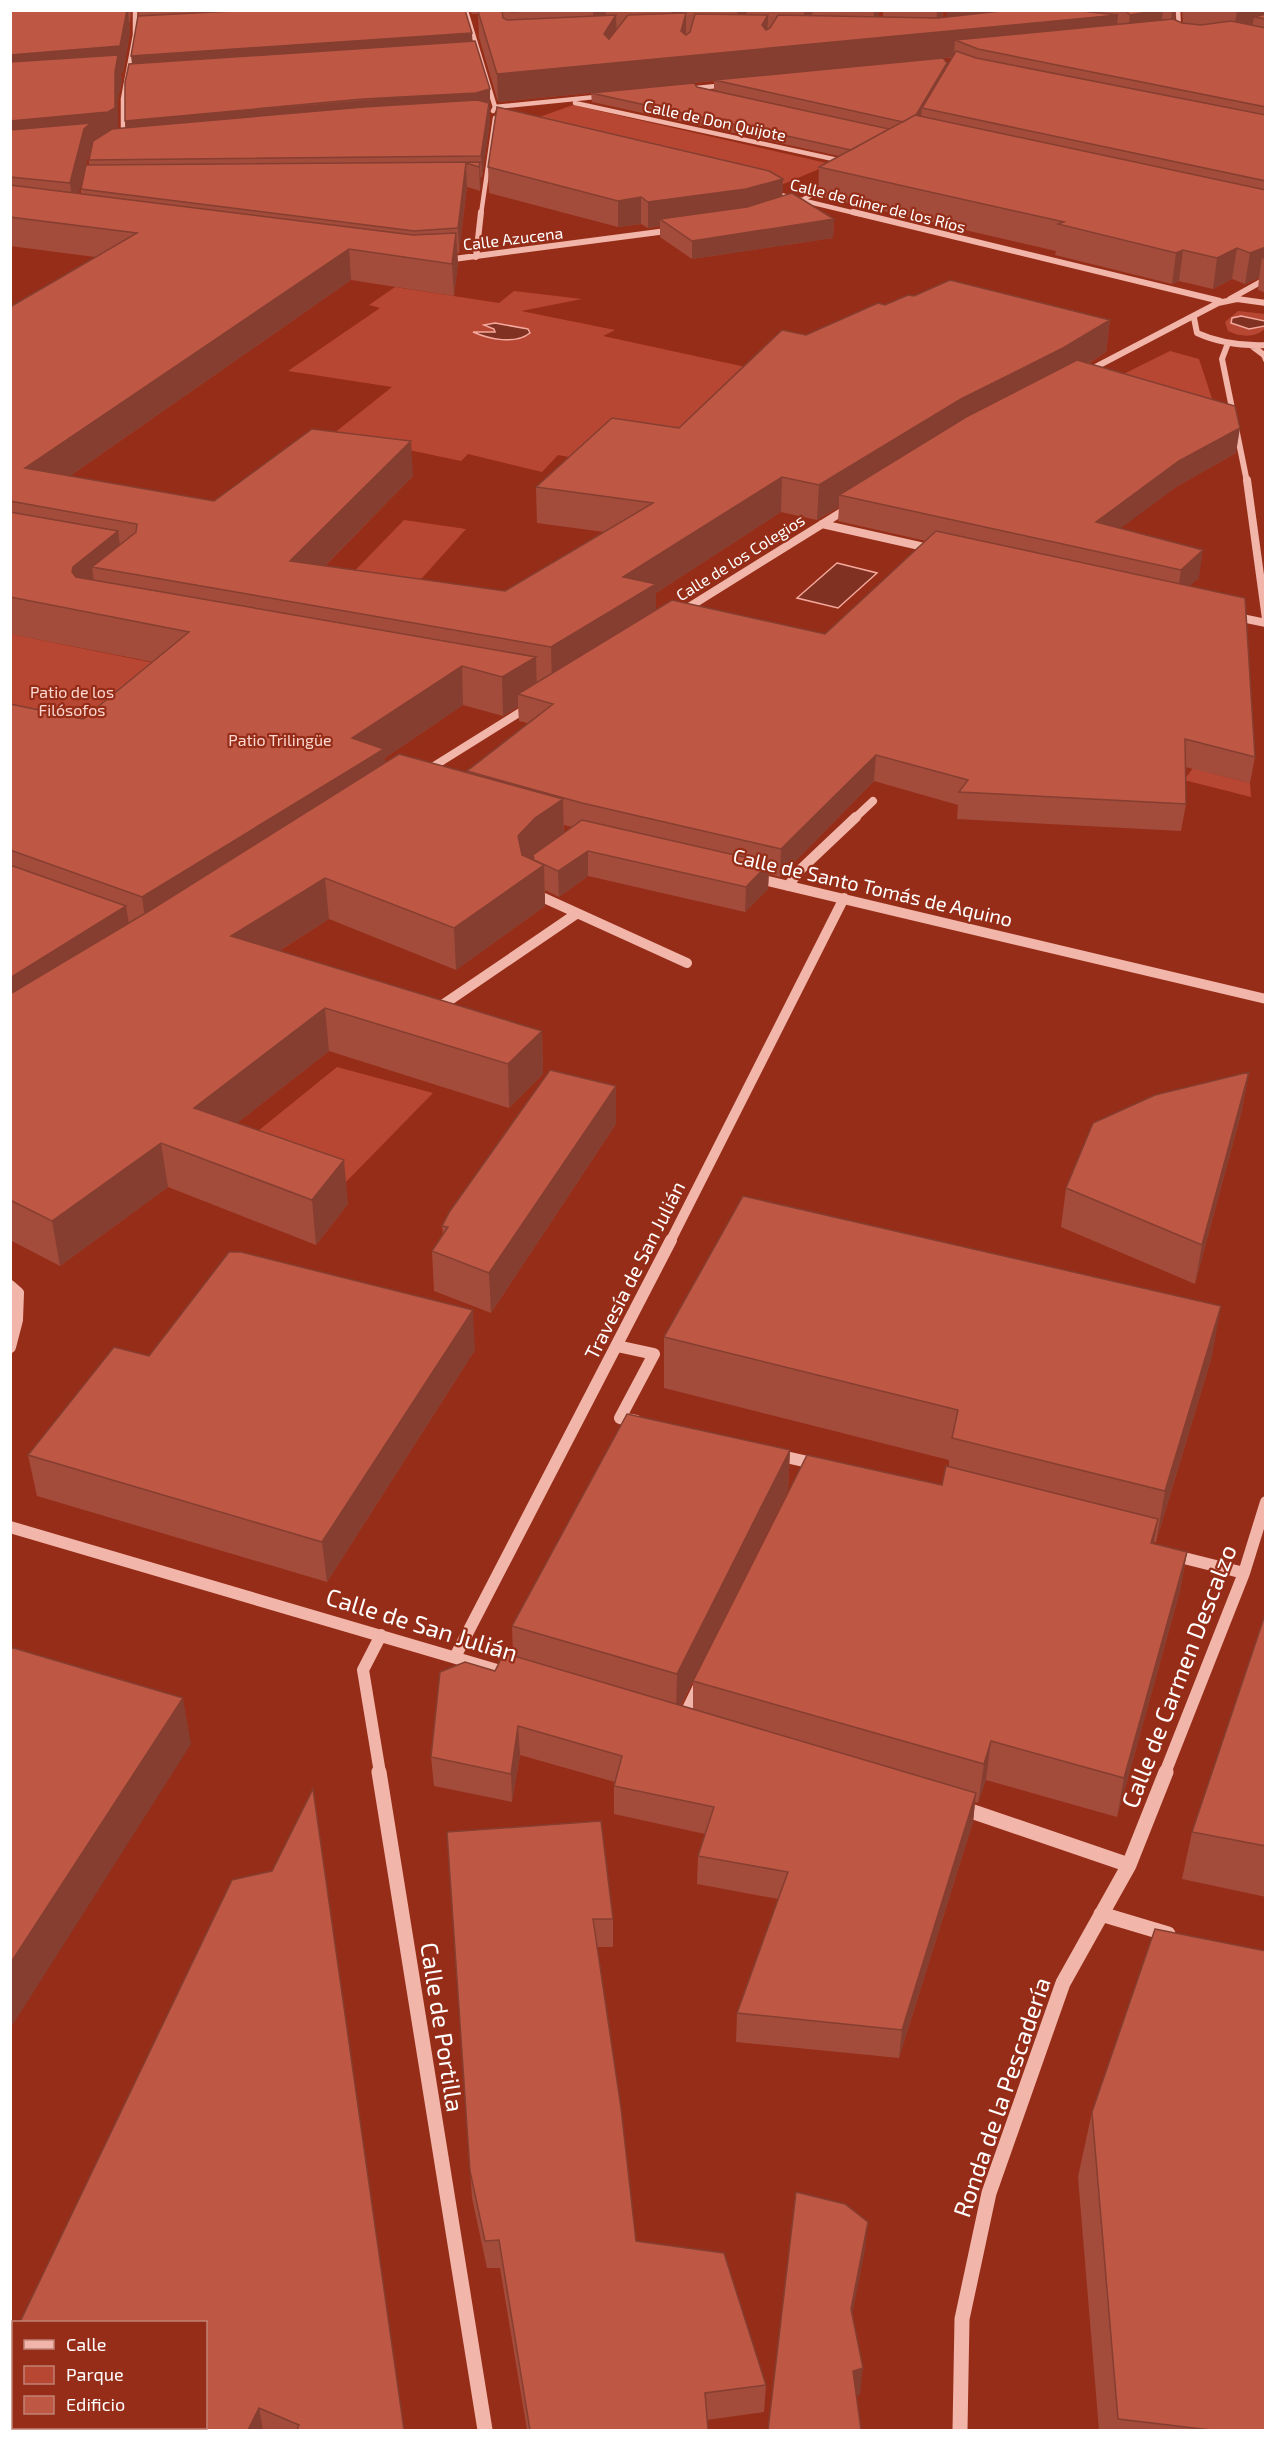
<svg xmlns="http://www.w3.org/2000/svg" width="1276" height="2441" font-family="'Exo 2',sans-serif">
<rect width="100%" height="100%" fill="#962d18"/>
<path fill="#b74733" d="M 573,105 L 831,164 L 781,185 L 520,124 Z
M 395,287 L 499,303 L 514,291 L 582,299 L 521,311 L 615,330 L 603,336 L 787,376 L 730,413 L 601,463 L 558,455 L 542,472 L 468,454 L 461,461 L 333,434 L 392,387 L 288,371 L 380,308 L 369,305 Z
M 1238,311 L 1265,314 L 1265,329 C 1254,338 1241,337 1228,331 L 1225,322 Z
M 1170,351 L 1199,359 L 1222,429 L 1091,390 Z
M 404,520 L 466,529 L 405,597 L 339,587 Z
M 11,634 L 194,671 L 89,758 L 11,741 Z
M 1205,752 L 1210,773 L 1250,783 L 1251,797 L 1184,780 Z
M 337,1067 L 433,1093 L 343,1185 L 237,1148 Z"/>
<path fill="#803121" stroke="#f3a99d" stroke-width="1.5" d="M 1241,316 L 1265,321 L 1265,326 L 1249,329 L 1231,323 L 1232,318 Z
M 495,323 L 528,329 L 530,333 C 515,345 489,339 473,332 L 495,332 L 494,329 L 484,325 Z
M 837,563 L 877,573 L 838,608 L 797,598 Z"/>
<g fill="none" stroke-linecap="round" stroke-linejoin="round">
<path stroke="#f1b5aa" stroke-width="4.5" d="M 1178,10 L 1179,30
M 451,11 L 466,11 L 495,107 L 493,111
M 686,89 L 727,85
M 575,103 L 847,162
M 495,107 L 605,96
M 118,140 L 123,138 L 123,99 L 135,35 L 135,10
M 768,192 L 859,214
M 792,206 L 830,184
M 481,214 L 495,118"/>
<path stroke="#f1b5aa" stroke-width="6" d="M 853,212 L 1220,301
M 476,257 L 481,212
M 446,260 L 674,230
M 1230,299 L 1266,279
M 1194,318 L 1197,333 C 1219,343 1242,346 1266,345
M 1228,343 L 1222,359 L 1247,482
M 1252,346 L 1264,355 L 1266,360
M 1086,372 L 1218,303 L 1237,299 L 1266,303"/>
<path stroke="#f1b5aa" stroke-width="8" d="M 1247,480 L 1266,619
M 822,524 L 933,549
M 681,612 L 848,508
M 1232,616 L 1266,623
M 426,771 L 530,706
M 855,818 L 873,801"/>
<path stroke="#f1b5aa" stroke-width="10" d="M 755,878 L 1266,999
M 788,886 L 801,869 L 856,817
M 533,893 L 687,963
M 441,1006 L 576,914
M 670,1242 L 844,898"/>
<path stroke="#f1b5aa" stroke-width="12" d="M 10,1286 L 18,1293 L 17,1320 L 10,1347
M 617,1346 L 654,1354 L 620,1418 L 636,1421
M 777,1455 L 817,1464
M 10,1527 L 507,1673
M 1172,1555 L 1244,1573
M 455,1657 L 671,1240
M 682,1721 L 699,1686
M 380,1773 L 363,1670 L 381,1635
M 1165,1773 L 1244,1573 L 1266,1502"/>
<path stroke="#f1b5aa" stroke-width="15" d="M 379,1772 L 485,2430
M 962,1808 L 1129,1865
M 1101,1914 L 1168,1934
M 960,2430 L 962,2319 L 989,2193 L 1063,1983 L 1129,1865 L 1166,1772"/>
</g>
<path fill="#a34c3b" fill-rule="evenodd" d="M 10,10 L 131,10 L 130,23 L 129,23 L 130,32 L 123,73 L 121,73 L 122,82 L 118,99 L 118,129 L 126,128 L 125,121 L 132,64 L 139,16 L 138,10 L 465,10 L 472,41 L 490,89 L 490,122 L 482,177 L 480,177 L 480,191 L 467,187 L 459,253 L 457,253 L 458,263 L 454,296 L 351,280 L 70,476 L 214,501 L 413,476 L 325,566 L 505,591 L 604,532 L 537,523 L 536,487 L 679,428 L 806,335 L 885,305 L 914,296 L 1110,320 L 1106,352 L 1088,364 L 1236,453 L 1176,487 L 1120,528 L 1199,578 L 1189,586 L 1255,757 L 1250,783 L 1185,767 L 1186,804 L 1181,831 L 957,819 L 958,805 L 874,781 L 780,877 L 769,874 L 768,889 L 745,912 L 588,876 L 559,897 L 545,890 L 545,906 L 456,970 L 329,919 L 279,951 L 542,1031 L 543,1074 L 509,1108 L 329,1051 L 237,1123 L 348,1204 L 316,1245 L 168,1187 L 60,1266 L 10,1240 L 10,704 L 83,719 L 153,662 L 10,634 L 10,307 L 95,257 L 10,246 ZM 90,155 L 89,160 L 89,165 L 81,189 L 81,194 L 78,194 L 88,157 ZM 839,507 L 838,521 L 926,541 L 825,634 L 656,610 L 656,593 L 781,512 L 817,520 ZM 463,705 L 503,716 L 518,707 L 519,721 L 528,723 L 467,771 L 467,772 L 385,762 L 385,758 ZM 564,825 L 572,827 L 564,833 Z
M 469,10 L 880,10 L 878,17 L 883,17 L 883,10 L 944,10 L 942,18 L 947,17 L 947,10 L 1176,10 L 1175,20 L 1183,24 L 1182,10 L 1266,10 L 1266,293 L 1258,290 L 1259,278 L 1245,284 L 1232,279 L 1213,289 L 1179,281 L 1172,284 L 1055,255 L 1056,251 L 818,196 L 819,167 L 839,156 L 592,102 L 591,93 L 697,87 L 889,129 L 714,90 L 714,81 L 498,102 L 479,37 L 478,14 L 472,14 ZM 943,58 L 952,58 L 947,66 L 947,63 Z
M 488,167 L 783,179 L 782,196 L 834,219 L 833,238 L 692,259 L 660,237 L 660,226 L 648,228 L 641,224 L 618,227 L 489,193 Z
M 1249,1072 L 1242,1110 L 1195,1284 L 1061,1227 L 1066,1188 Z
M 616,1124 L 491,1313 L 434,1291 L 432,1251 L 443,1235 L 442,1226 Z
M 664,1337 L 1212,1356 L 1156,1542 L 1154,1542 L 1153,1544 L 1187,1552 L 1180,1591 L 1117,1817 L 986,1780 L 978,1803 L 975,1802 L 973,1822 L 899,2058 L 736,2042 L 737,2013 L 778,1899 L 697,1884 L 698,1856 L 705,1834 L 614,1814 L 614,1786 L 615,1782 L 520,1755 L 512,1802 L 434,1786 L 431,1757 L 495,1671 L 513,1656 L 512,1626 L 790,1450 L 788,1490 L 702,1663 L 942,1485 L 949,1467 L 949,1460 L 664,1388 ZM 693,1681 L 693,1709 L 681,1706 Z
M 475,1350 L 327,1582 L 37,1496 L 28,1455 Z
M 1266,1612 L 1266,1897 L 1182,1879 L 1192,1832 Z
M 447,1832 L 613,1919 L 613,1947 L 597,1947 L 636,2241 L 766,2385 L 764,2412 L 707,2420 L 708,2430 L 527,2430 L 500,2268 L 487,2268 L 472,2198 Z
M 1092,2112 L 1266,2430 L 1099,2430 L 1078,2177 Z
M 206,2322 L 404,2430 L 10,2430 Z"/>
<path fill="#853e30" d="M 127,10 L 128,10 L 130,32 L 123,73 L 121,73 L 122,82 L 118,99 L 118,136 L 95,151 L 88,157 L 74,212 L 70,183 L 10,149 L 10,55 Z
M 593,10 L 606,10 L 606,21 L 594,34 Z
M 672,10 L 682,10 L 672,31 Z
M 737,10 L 747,10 L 747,13 L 737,32 Z
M 804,10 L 814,10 L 803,33 Z
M 874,10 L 880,10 L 873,34 Z
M 937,10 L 944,10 L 936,32 L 946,32 L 947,10 L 1039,10 L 1118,15 L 1115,42 L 955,40 L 954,57 L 498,102 L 497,74 L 681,31 L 686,13 L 686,40 L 762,25 L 768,15 L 767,41 L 936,33 Z
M 1159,10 L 1163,10 L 1160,36 L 1127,40 L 1130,15 Z
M 1172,10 L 1176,10 L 1174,27 L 1170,28 Z
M 1266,10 L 1266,19 L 1254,17 L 1251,33 L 1233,36 L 1237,11 Z
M 616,15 L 617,42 L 605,61 L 604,34 Z
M 472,33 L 473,49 L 133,72 L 131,56 Z
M 947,63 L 946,72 L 922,108 L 921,116 L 910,134 L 911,123 Z
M 490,89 L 490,122 L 482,177 L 481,156 L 127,139 L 125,121 Z
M 480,162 L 481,186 L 480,191 L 479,167 Z
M 466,163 L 467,187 L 459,253 L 458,228 Z
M 783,179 L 782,205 L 660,219 L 660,226 L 648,228 L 648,202 Z
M 641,197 L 641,224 L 618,227 L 618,201 Z
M 834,219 L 833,238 L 692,259 L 692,241 Z
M 456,233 L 458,263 L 454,296 L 452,264 Z
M 1266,247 L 1266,260 L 1262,258 L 1259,278 L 1245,284 L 1250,253 Z
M 1237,248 L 1232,279 L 1213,289 L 1217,258 Z
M 349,249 L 351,280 L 31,503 L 25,468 Z
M 1183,250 L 1179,281 L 1172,284 L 1176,253 Z
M 1110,320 L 1106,352 L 1060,381 L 839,495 L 839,507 L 817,520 L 819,485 L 961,399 Z
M 1240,428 L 1236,453 L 1176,487 L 1093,549 L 1096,522 L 1179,461 Z
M 411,441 L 413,476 L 294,597 L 290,561 Z
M 782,477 L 781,512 L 656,593 L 656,621 L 552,686 L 551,647 L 623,577 Z
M 118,531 L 123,568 L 92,567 L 95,591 L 79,604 L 72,572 L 73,567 Z
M 1203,550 L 1199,578 L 1177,597 L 1181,570 Z
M 536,657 L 537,695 L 518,694 L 518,707 L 503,716 L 502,677 Z
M 462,666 L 463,705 L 385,758 L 387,788 L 148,938 L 142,897 L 352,738 Z
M 876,755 L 874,781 L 780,877 L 781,849 Z
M 563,799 L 564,840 L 533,855 L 533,862 L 519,876 L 518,836 L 535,818 Z
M 588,851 L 588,876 L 559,897 L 558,871 Z
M 769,863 L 768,889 L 745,912 L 746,887 Z
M 544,865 L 545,906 L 456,970 L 454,928 Z
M 325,878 L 329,919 L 236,978 L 231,936 Z
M 126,906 L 133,948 L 10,1025 L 10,978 Z
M 325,1008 L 329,1051 L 200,1152 L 194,1108 Z
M 542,1031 L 543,1074 L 509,1108 L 508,1064 Z
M 1249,1072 L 1242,1110 L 1195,1284 L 1202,1245 Z
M 616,1086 L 616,1124 L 491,1313 L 489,1273 Z
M 161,1143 L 168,1187 L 60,1266 L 52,1221 Z
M 344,1160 L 348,1204 L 316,1245 L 312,1200 Z
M 1221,1306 L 1212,1356 L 1156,1542 L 1165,1491 Z
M 473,1310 L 475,1350 L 327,1582 L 322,1542 Z
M 790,1450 L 788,1490 L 676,1715 L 677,1674 Z
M 1158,1519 L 1151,1558 L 1151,1543 Z
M 1187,1552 L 1180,1591 L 1117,1817 L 1124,1778 Z
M 183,1698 L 191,1744 L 10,2029 L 10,1964 Z
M 518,1726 L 520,1755 L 512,1802 L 511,1774 Z
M 991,1741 L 986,1780 L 978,1803 L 984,1764 Z
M 976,1793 L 973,1822 L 899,2058 L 902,2030 Z
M 868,2222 L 865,2250 L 848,2336 L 851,2309 Z
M 863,2368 L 860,2395 L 850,2398 L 853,2371 Z
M 259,2408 L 263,2430 L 248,2430 Z"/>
<path fill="#be5845" stroke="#853e30" stroke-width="1.5" d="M 10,10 L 127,10 L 120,46 L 10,55 Z
M 252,10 L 465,10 L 472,33 L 131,56 L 138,16 Z
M 502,10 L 503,18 L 507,20 L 616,15 L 604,34 L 609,39 L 628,15 L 686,13 L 681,31 L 686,35 L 690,32 L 695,14 L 768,15 L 762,25 L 766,30 L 770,28 L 778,15 L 938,18 L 1010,10 L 1072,10 L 1118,15 L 497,74 L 478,11 Z
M 511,10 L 539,10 L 511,12 Z
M 1125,10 L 1159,10 L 1130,15 Z
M 1266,14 L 1266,19 L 1254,17 Z
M 1173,19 L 1182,23 L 1201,25 L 1231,21 L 1266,28 L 1266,107 L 978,49 L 955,40 Z
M 475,41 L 490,89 L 476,93 L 363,99 L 125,121 L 125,82 L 129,64 Z
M 956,51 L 976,58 L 1266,115 L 1266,181 L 922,108 Z
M 118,55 L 115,72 L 115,108 L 108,112 L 10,121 L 10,62 Z
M 943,58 L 947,63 L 916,115 L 915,115 L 903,122 L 714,80 Z
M 694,83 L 697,87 L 889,129 L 851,150 L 591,93 Z
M 477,100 L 489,103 L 481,156 L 89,160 L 93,141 L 112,129 L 364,107 Z
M 497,107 L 769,171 L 783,179 L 746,189 L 648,202 L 641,197 L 618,201 L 488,167 Z
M 915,115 L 1266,190 L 1266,247 L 1250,253 L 1237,248 L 1217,258 L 1183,250 L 1176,253 L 1058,224 L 1064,222 L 819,167 Z
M 91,123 L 84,129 L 70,183 L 10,177 L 10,130 Z
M 480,162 L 479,167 L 466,163 L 458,228 L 414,231 L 81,189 L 86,165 Z
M 10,185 L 413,235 L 456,233 L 452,264 L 349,249 L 25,468 L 214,501 L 312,429 L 411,441 L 290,561 L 505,591 L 653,503 L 536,487 L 612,418 L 679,428 L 782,330 L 806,335 L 878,303 L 885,305 L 908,295 L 914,296 L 950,280 L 1110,320 L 1063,348 L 961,399 L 819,485 L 782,477 L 623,577 L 656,584 L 551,647 L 92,567 L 136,532 L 137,524 L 10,501 L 10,307 L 137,233 L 10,217 Z
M 792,193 L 834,219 L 692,241 L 660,219 L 747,207 Z
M 1077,360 L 1235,406 L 1240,428 L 1179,461 L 1096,522 L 1203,550 L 1181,570 L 839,495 L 966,417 Z
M 10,512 L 118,531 L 73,567 L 72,572 L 76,577 L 536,657 L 502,677 L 462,666 L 352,738 L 384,749 L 142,897 L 10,850 L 10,704 L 83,719 L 189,632 L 10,597 Z
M 936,531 L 1245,598 L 1255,757 L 1185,739 L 1186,804 L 959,792 L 968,780 L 876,755 L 781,849 L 582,803 L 467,771 L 553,704 L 518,694 L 672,600 L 825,634 Z
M 399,754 L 563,799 L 535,818 L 518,836 L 522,855 L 544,865 L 454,928 L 325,878 L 231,936 L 542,1031 L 508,1064 L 325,1008 L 194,1108 L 344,1160 L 312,1200 L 161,1143 L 52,1221 L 10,1200 L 10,994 L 149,911 Z
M 582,820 L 769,863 L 746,887 L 588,851 L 558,871 L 534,860 L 533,855 Z
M 10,865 L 126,906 L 10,978 Z
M 550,1070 L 616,1086 L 489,1273 L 432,1251 L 448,1227 L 442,1226 L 450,1211 Z
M 1249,1072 L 1202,1245 L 1066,1188 L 1093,1123 L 1155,1095 Z
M 743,1196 L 1221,1306 L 1165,1491 L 952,1438 L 958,1410 L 664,1337 Z
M 229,1252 L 241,1252 L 473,1310 L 322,1542 L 28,1455 L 114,1347 L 149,1356 Z
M 627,1414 L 790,1450 L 677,1674 L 512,1626 Z
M 807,1455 L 942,1485 L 946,1466 L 1158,1519 L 1151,1543 L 1187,1552 L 1124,1778 L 991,1741 L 984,1764 L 693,1681 Z
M 1266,1612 L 1266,1846 L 1192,1832 Z
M 10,1647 L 183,1698 L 10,1964 Z
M 504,1653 L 976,1793 L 902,2030 L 737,2013 L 788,1872 L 698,1856 L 714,1807 L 614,1786 L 622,1756 L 518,1726 L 511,1774 L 431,1757 L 440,1672 L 465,1662 L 495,1671 Z
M 313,1789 L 404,2430 L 297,2430 L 299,2425 L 259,2408 L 248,2430 L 10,2430 L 10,2342 L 14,2336 L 14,2427 L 206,2427 L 206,2322 L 20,2322 L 232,1880 L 272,1871 Z
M 601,1821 L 613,1919 L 593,1919 L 621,2108 L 636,2241 L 724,2253 L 766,2385 L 705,2393 L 708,2430 L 530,2430 L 499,2240 L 485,2241 L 470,2171 L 447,1832 Z
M 1155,1929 L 1266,1951 L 1266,2430 L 1211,2430 L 1118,2419 L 1092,2112 Z
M 796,2192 L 845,2204 L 868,2222 L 851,2309 L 863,2368 L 853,2371 L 861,2430 L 768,2430 Z"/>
<g text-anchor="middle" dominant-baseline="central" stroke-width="4.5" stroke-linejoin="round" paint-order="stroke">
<g font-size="16" fill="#fff" stroke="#962d18">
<text transform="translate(715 120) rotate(12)">Calle de Don Quijote</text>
<text transform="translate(878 205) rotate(14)">Calle de Giner de los Ríos</text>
<text transform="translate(513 238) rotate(-7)">Calle Azucena</text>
<text transform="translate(740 557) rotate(-32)">Calle de los Colegios</text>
</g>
<g font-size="16" fill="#fcd8d1" stroke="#962d18">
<text x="72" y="691">Patio de los<tspan x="72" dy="18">Filósofos</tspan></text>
<text x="280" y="739">Patio Trilingüe</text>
</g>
<g font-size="20" fill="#fff" stroke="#962d18">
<text transform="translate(873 887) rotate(13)">Calle de Santo Tomás de Aquino</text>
<text transform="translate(634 1270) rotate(-63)">Travesía de San Julián</text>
</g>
<g font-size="24" fill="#fff" stroke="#962d18">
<text transform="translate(422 1624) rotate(17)">Calle de San Julián</text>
<text transform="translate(1178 1676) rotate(-69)">Calle de Carmen Descalzo</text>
<text transform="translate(443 2027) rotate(81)">Calle de Portilla</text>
<text transform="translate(1001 2097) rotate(-71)">Ronda de la Pescadería</text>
</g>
</g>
<rect width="1276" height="2441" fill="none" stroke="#ffffff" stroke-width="24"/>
<rect x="12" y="2321" width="195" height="108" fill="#962d18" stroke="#c08174" stroke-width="1.5"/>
<rect x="24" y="2340" width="30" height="9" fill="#f1b5aa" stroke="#c08174" stroke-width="1.5"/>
<text x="66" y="2351" font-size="18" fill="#ffffff">Calle</text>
<rect x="24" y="2366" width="30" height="18" fill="#b74733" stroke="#c08174" stroke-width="1.5"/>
<text x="66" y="2381" font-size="18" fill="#ffffff">Parque</text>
<rect x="24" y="2396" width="30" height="18" fill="#be5845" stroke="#c08174" stroke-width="1.5"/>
<text x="66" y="2411" font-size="18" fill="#ffffff">Edificio</text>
</svg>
